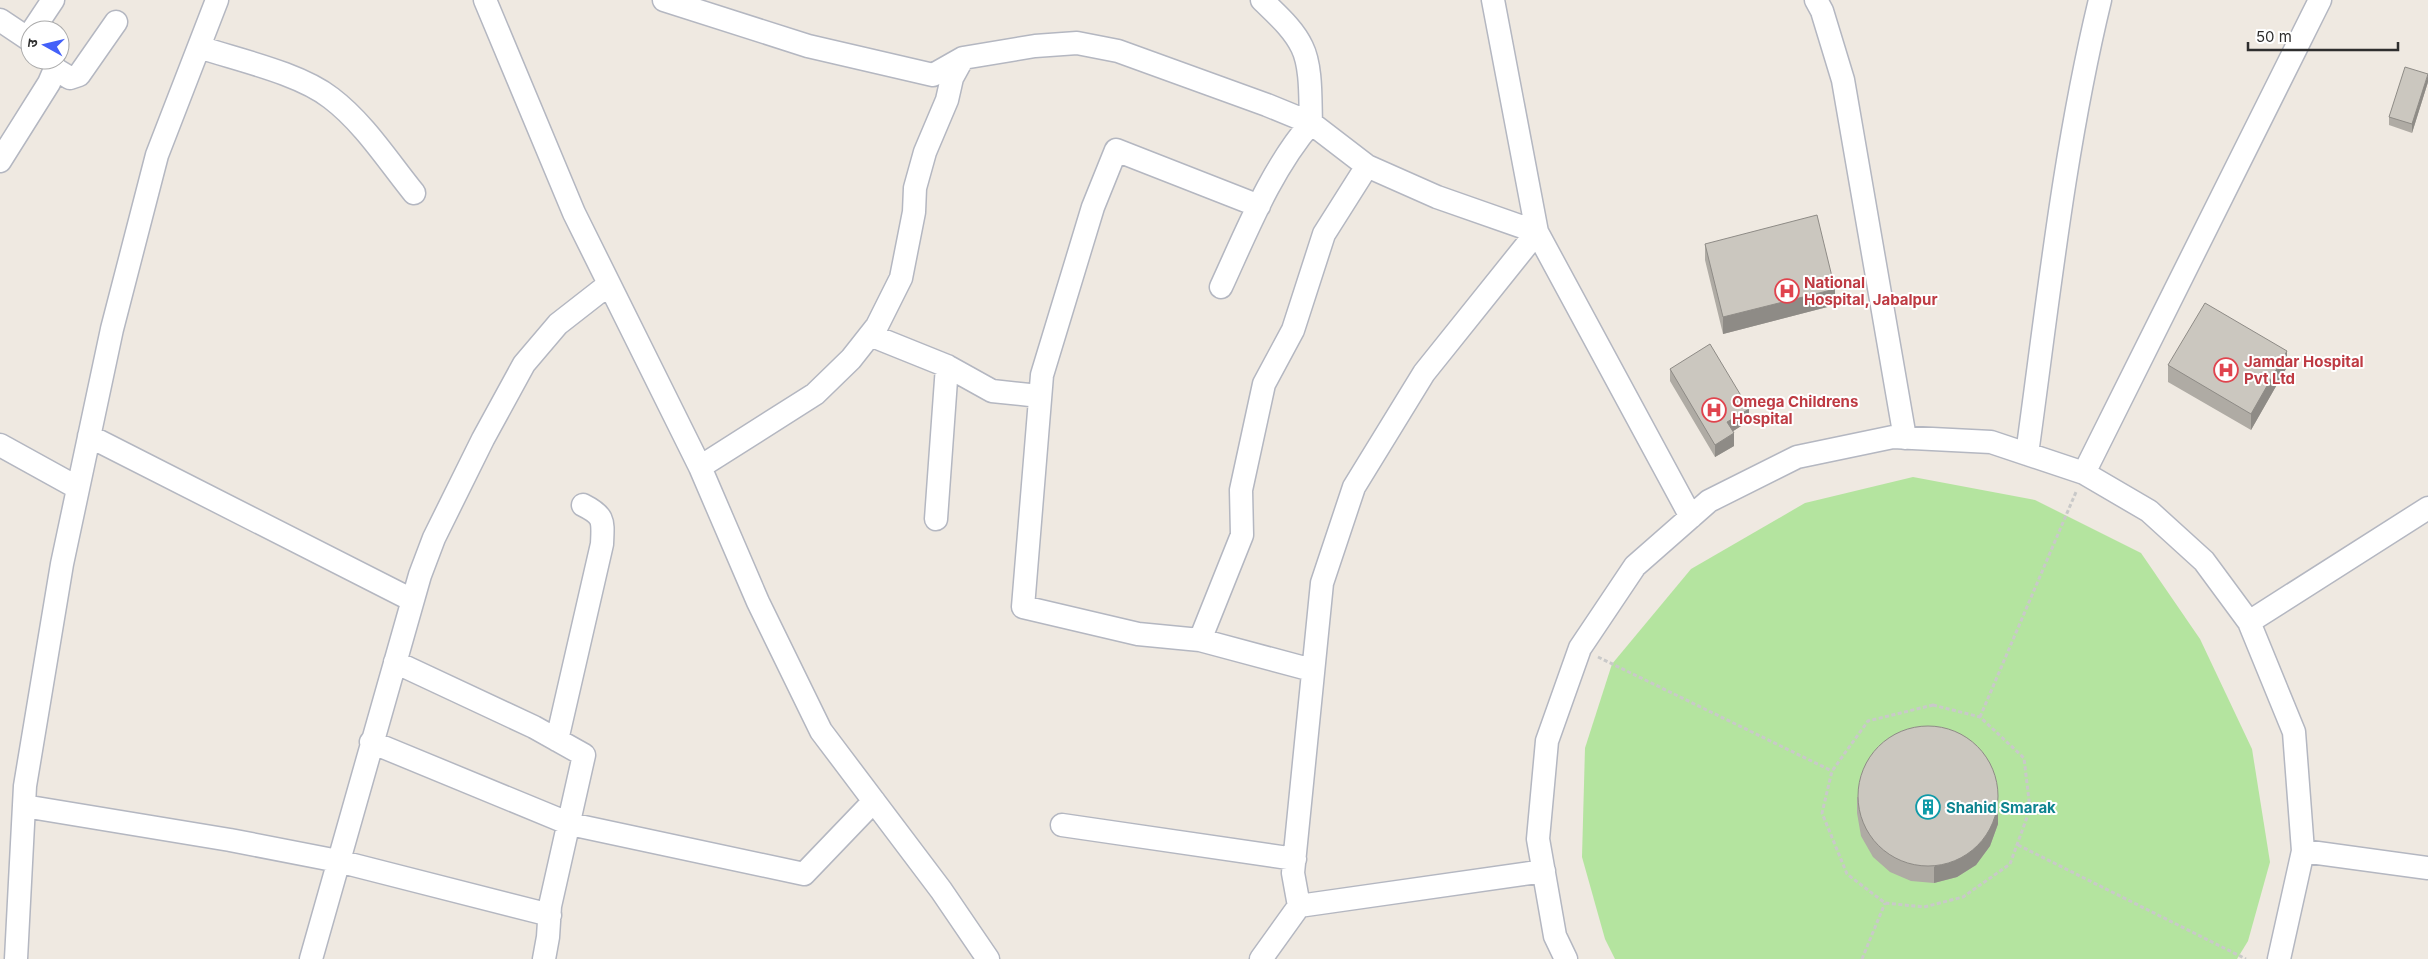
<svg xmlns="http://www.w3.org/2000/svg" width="2428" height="959" font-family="Inter,'Noto Sans Devanagari',sans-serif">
<rect width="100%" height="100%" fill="#efe9e1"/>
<path fill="#b4e49f" d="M 1913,477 L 2035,500 L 2141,553 L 2200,639 L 2252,749 L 2270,862 L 2248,941 L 2237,959 L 1615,959 L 1605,939 L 1582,857 L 1585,748 L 1612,664 L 1691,569 L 1805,503 Z"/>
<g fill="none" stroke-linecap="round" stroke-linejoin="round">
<g stroke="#b4b7c1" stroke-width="25">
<path id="minor" d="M 485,0 L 574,213 L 700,467 L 758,602 L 821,731 L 941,890 L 988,959
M 664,0 L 808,46 L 933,75 L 963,58 L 1035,46 L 1077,43 L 1118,51 L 1267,105 L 1311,123 L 1367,166 L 1437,197 L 1537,232
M 1493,0 L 1537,232 L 1691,517
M 1816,0 L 1822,11 L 1843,80 L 1905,438
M 0,20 L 30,40
M 33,30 L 53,0
M 199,47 C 238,60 299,73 331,98 C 364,123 388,161 414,193
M 55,69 L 70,78 L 79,75 L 116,22
M 0,161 L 49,83 L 55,69 L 52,60
M 1259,206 L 1116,150 L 1093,207 L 1042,375 L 1023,607 L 1138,634 L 1200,640 L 1312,670
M 1221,287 C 1246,233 1271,169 1311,123 C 1310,101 1312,67 1302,47 C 1293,28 1276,14 1262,0
M 870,335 L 947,366 L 992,391 L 1039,396
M 89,436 L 412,600
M 0,445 L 78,488
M 2027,454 C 2048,302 2064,149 2100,0
M 700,467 L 815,394 L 851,359 L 877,326 L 901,278 L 914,212 L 915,188 L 925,152 L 947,100 L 952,78 L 963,58
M 2084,473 L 2320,0
M 936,519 L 947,366
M 2249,622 L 2428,508
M 1200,640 L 1242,535 L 1241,490 L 1264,384 L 1293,330 L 1324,234 L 1367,166
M 395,662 L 534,727 L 584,755 L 550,906 L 548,937 L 544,959
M 557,740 L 602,544 C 603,521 605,516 583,505
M 371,742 L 570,824 L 804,874 L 874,801
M 24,806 L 230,840 L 338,861 L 550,915
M 1062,825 L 1295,859
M 2303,851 L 2428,868
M 1299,906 L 1293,873 L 1322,583 L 1354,487 L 1424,373 L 1537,232
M 16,959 L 25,786 L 62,564 L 112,329 L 157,155 L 217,0
M 311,959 L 420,575 L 434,538 L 483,439 L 524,364 L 558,324 L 608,285
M 1261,959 L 1299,906 L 1544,871
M 1566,959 L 1555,936 L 1538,839 L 1547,741 L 1580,648 L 1635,566 L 1709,501 L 1797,457 L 1893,437 L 1991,442 L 2084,473 L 2149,511 L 2204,561 L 2249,622 L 2294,732 L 2303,851 L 2279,959"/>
</g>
<path stroke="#c9c9c9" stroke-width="3" stroke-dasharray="4 2.5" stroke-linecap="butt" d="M 1598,657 L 1832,771
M 1933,705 L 1980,717 L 2024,758 L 2030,809 L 2010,864 L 1963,897 L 1924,907 L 1885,903 L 1847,874 L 1822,813 L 1832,771 L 1868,721 Z
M 1980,717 L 2076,492
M 2018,845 L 2246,959
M 1862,959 L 1885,903"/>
<use href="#minor" stroke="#fff" stroke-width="22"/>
</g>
<path fill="#afaba4" d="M 2428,82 L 2412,133 L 2389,125 L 2389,117 Z
M 1705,244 L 1835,305 L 1723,334 L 1705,260 Z
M 2168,365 L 2287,367 L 2251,430 L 2168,382 Z
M 1670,369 L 1749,421 L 1733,431 L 1734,446 L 1715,457 L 1670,381 Z
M 1857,797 L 1998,824 L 1990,846 L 1976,865 L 1957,877 L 1934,883 L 1911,881 L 1890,872 L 1873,857 L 1861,836 L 1857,813 Z"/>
<path fill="#8e8b86" d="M 2428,74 L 2428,82 L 2412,133 L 2412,124 Z
M 1835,289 L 1835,305 L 1723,334 L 1723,317 Z
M 2287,351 L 2287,367 L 2251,430 L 2251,414 Z
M 1749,409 L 1749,421 L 1727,435 L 1727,422 Z
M 1734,433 L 1734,446 L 1715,457 L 1715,445 Z
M 1998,808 L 1998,824 L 1990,846 L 1976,865 L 1957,877 L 1934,883 L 1934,867 Z"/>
<path fill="#cbc7bf" stroke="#8e8b86" d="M 2405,67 L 2428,74 L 2412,124 L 2389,117 Z
M 1817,215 L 1835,289 L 1723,317 L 1705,244 Z
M 2205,303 L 2287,351 L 2251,414 L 2168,365 Z
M 1710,344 L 1749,409 L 1727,422 L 1734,433 L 1715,445 L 1670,369 Z
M1858 796a70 70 0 1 1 140 0a70 70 0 1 1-140 0Z"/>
<defs>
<g id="hospital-ring" transform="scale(1.25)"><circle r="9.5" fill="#fff" stroke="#e0444e" stroke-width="1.5"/><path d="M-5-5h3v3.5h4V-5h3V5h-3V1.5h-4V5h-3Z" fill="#e0444e"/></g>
<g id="building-ring" transform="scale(1.25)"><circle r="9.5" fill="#fff" stroke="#0f9aa8" stroke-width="1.5"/><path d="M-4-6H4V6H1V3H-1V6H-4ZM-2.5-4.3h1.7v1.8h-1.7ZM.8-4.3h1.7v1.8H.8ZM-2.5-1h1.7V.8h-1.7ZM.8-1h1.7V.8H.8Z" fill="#0f9aa8"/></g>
</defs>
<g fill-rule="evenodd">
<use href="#hospital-ring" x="1787" y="291"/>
<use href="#hospital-ring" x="2226" y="370"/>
<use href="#hospital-ring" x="1714" y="410"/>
<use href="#building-ring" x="1928" y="807"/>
</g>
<g text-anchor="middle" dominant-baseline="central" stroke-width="4" stroke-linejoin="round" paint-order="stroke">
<g font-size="15" font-weight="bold" fill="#be3a42" stroke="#fff" text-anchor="start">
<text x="1804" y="282">National<tspan x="1804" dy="17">Hospital, Jabalpur</tspan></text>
<text x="2244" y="361">Jamdar Hospital<tspan x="2244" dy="17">Pvt Ltd</tspan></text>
<text x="1732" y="401">Omega Childrens<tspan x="1732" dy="17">Hospital</tspan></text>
</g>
<g font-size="15" font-weight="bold" fill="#0d838f" stroke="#fff" text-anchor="start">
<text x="1946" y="807">Shahid Smarak</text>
</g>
</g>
<g transform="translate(45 45) rotate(278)"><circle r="24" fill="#ffffff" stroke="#ababab"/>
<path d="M0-4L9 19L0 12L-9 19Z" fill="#4360f9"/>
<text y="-8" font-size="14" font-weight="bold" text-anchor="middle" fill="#2e2e2e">उ</text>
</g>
<path d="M2248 42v8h150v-8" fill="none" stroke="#2e2e2e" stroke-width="2.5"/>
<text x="2256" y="42" font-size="15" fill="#2e2e2e" stroke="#ffffff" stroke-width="4" paint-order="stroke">50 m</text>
</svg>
